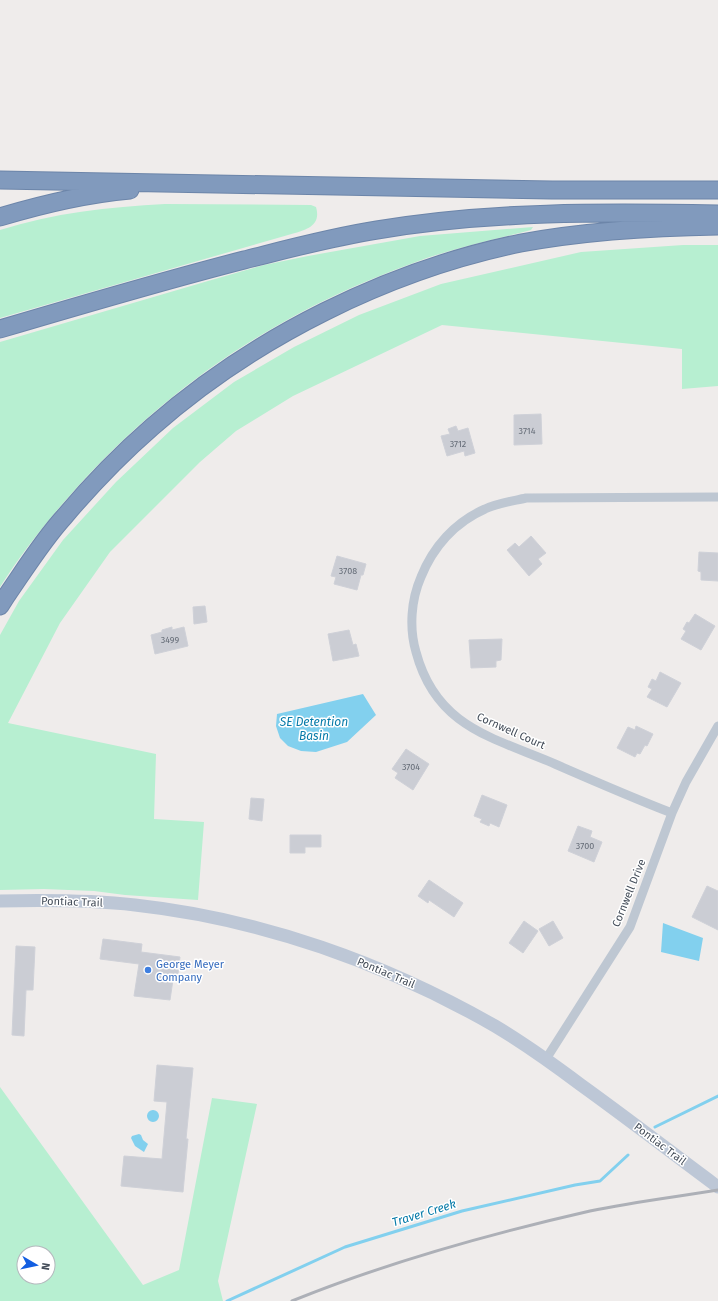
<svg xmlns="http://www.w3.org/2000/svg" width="718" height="1301" font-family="'Fira Sans',sans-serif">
<rect width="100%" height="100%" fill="#efeceb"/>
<path fill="#b7efd1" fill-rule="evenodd" d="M 165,204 L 311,205 L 316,207 C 321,224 309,229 295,233 L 0,318 L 0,230 C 53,213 109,207 165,204 Z
M 533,227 L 531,230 C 492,240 453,248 416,262 C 281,310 167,386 72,493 C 46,522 21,554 0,587 L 0,342 L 208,281 L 264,265 L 308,256 L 420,236 Z
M 683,245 L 718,245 L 718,386 L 682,389 L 682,349 L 442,325 L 293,396 L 236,431 L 200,462 L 110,552 L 60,623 L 8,723 L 156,754 L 154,819 L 204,822 L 198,900 L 125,895 L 94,891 L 44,889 L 0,890 L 0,635 L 19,601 L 63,540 L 116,482 L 173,428 L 234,382 L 294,347 L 359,315 L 441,284 L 581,252 Z
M 0,1087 L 143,1285 L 179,1270 L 212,1098 L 257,1104 L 218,1281 L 223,1301 L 0,1301 ZM 24,1253 L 48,1253 L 48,1277 L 24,1277 Z"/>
<path fill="#82d0ee" d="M 363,694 L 376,715 L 347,742 L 316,752 L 301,751 L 288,746 L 280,738 L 276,726 L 277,714 Z
M 663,923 L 703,938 L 699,961 L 661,952 Z
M147 1116a6 6 0 1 1 12 0a6 6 0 1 1-12 0Z
M 139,1134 L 141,1135 L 143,1140 L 148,1144 L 144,1152 L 135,1146 L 131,1138 L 132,1136 Z"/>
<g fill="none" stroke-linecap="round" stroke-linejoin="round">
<path stroke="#82d0ee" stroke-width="3" d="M 655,1127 L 718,1096
M 227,1301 L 345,1247 L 462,1211 L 575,1185 L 600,1181 L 628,1155"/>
</g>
<path fill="#cbcdd4" stroke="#cfd1d8" d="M 541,414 L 542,444 L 514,445 L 514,415 Z
M 456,426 L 458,431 L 468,428 L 475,453 L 465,456 L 464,451 L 447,456 L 441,436 L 450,434 L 448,429 Z
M 531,536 L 546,553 L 538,559 L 542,564 L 529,576 L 507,550 L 515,543 L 519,547 Z
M 699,552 L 718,553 L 718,581 L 701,580 L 701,572 L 698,571 Z
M 337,556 L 366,564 L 363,575 L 361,575 L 357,590 L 334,584 L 336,577 L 331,576 Z
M 205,606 L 207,622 L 194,624 L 193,607 Z
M 695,614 L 715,626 L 701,650 L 681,639 L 686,631 L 683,629 L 687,622 L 689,623 Z
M 172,627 L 172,630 L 184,627 L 188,646 L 155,654 L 151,635 L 162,632 L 162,630 Z
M 349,630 L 353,645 L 356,644 L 359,656 L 333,661 L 328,634 Z
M 502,639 L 501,660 L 496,661 L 496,667 L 471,668 L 469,640 Z
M 660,672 L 681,683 L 667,707 L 647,697 L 652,689 L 648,687 L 652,679 L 656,681 Z
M 636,726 L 653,734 L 647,746 L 645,745 L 640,754 L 637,753 L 635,757 L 617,748 L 628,727 L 635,730 Z
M 406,749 L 429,764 L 413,790 L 395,778 L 398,773 L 392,769 Z
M 482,795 L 507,805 L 499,827 L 490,823 L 489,826 L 480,822 L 482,819 L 474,816 Z
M 251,798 L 264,799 L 262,821 L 249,819 Z
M 578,826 L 592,831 L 590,837 L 602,842 L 594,862 L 568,851 Z
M 290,835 L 321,835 L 321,847 L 305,847 L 305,853 L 290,853 Z
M 429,880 L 463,903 L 454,917 L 429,900 L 428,903 L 418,896 Z
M 707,886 L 718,891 L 718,930 L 692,917 Z
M 524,921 L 538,931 L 523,953 L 509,943 Z
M 553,921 L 563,938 L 549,946 L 539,929 Z
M 103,939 L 142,944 L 141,952 L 180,957 L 178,974 L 174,973 L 170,1000 L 134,996 L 139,964 L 100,959 Z
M 16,946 L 35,947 L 33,990 L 26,990 L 24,1036 L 12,1035 Z
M 157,1065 L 193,1068 L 186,1139 L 188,1139 L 183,1192 L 121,1186 L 124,1156 L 162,1159 L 167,1102 L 154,1101 Z"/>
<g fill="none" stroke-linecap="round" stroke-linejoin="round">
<g stroke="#6c85a9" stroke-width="19">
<path id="motorway" d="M 0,180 L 552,190 L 718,190
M 0,217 C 43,204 86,194 130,190
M 0,329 C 81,305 162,281 244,260 C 288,249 332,237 377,230 C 490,211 604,212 718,214
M 0,606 L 7,595 C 25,569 43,540 64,517 C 91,485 121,454 152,427 C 254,337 389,270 521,243 C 586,231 652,227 718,226"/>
</g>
<path stroke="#bec7d2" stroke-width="9" d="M 672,813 C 633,798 594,781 555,764 C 492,737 436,727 416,652 C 409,628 411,600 421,577 C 433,547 455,522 485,509 C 498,503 513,501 526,498 L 718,497
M 546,1059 L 630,927 L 672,813 L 686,782 L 718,726"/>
<path stroke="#bdc7d6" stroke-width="13" d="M 0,901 C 45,900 90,900 135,905 C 262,919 385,963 495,1026 C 525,1044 553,1064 581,1085 C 627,1118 672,1153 718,1187"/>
<use href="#motorway" stroke="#819abd" stroke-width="17"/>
<path stroke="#adb0b7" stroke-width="3" d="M 292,1301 C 388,1262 489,1234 590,1211 C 632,1202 675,1197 718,1190"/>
</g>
<circle fill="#3f7fe0" stroke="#fff" stroke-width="1.5" cx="148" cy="970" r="4"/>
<g text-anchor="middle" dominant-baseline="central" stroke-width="3" stroke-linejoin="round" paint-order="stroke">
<g font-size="9" fill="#666d78">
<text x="527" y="431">3714</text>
<text x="458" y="444">3712</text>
<text x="348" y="571">3708</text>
<text x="170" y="640">3499</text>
<text x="411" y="767">3704</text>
<text x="585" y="846">3700</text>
</g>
<g font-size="11" fill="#444d59" stroke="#fff">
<text transform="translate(511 731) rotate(24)">Cornwell Court</text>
<text transform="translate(629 893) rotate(-68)">Cornwell Drive</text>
<text transform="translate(72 902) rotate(2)">Pontiac Trail</text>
<text transform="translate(386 973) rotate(23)">Pontiac Trail</text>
<text transform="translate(660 1144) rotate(37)">Pontiac Trail</text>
</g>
<g font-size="11" fill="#366cbe" stroke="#fff" text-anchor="start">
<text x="156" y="964">George Meyer<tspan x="156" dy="13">Company</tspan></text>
</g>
<g font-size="12" font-style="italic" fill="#077ba9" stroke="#fff">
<text x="314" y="722">SE Detention<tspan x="314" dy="14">Basin</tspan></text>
<text transform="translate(424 1213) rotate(-17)">Traver Creek</text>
</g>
</g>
<g transform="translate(36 1265) rotate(99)"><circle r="19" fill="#ffffff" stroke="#b4b8bd"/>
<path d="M0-3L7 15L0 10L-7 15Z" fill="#135ee1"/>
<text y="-6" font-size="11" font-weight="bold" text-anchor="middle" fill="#444d59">N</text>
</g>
</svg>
